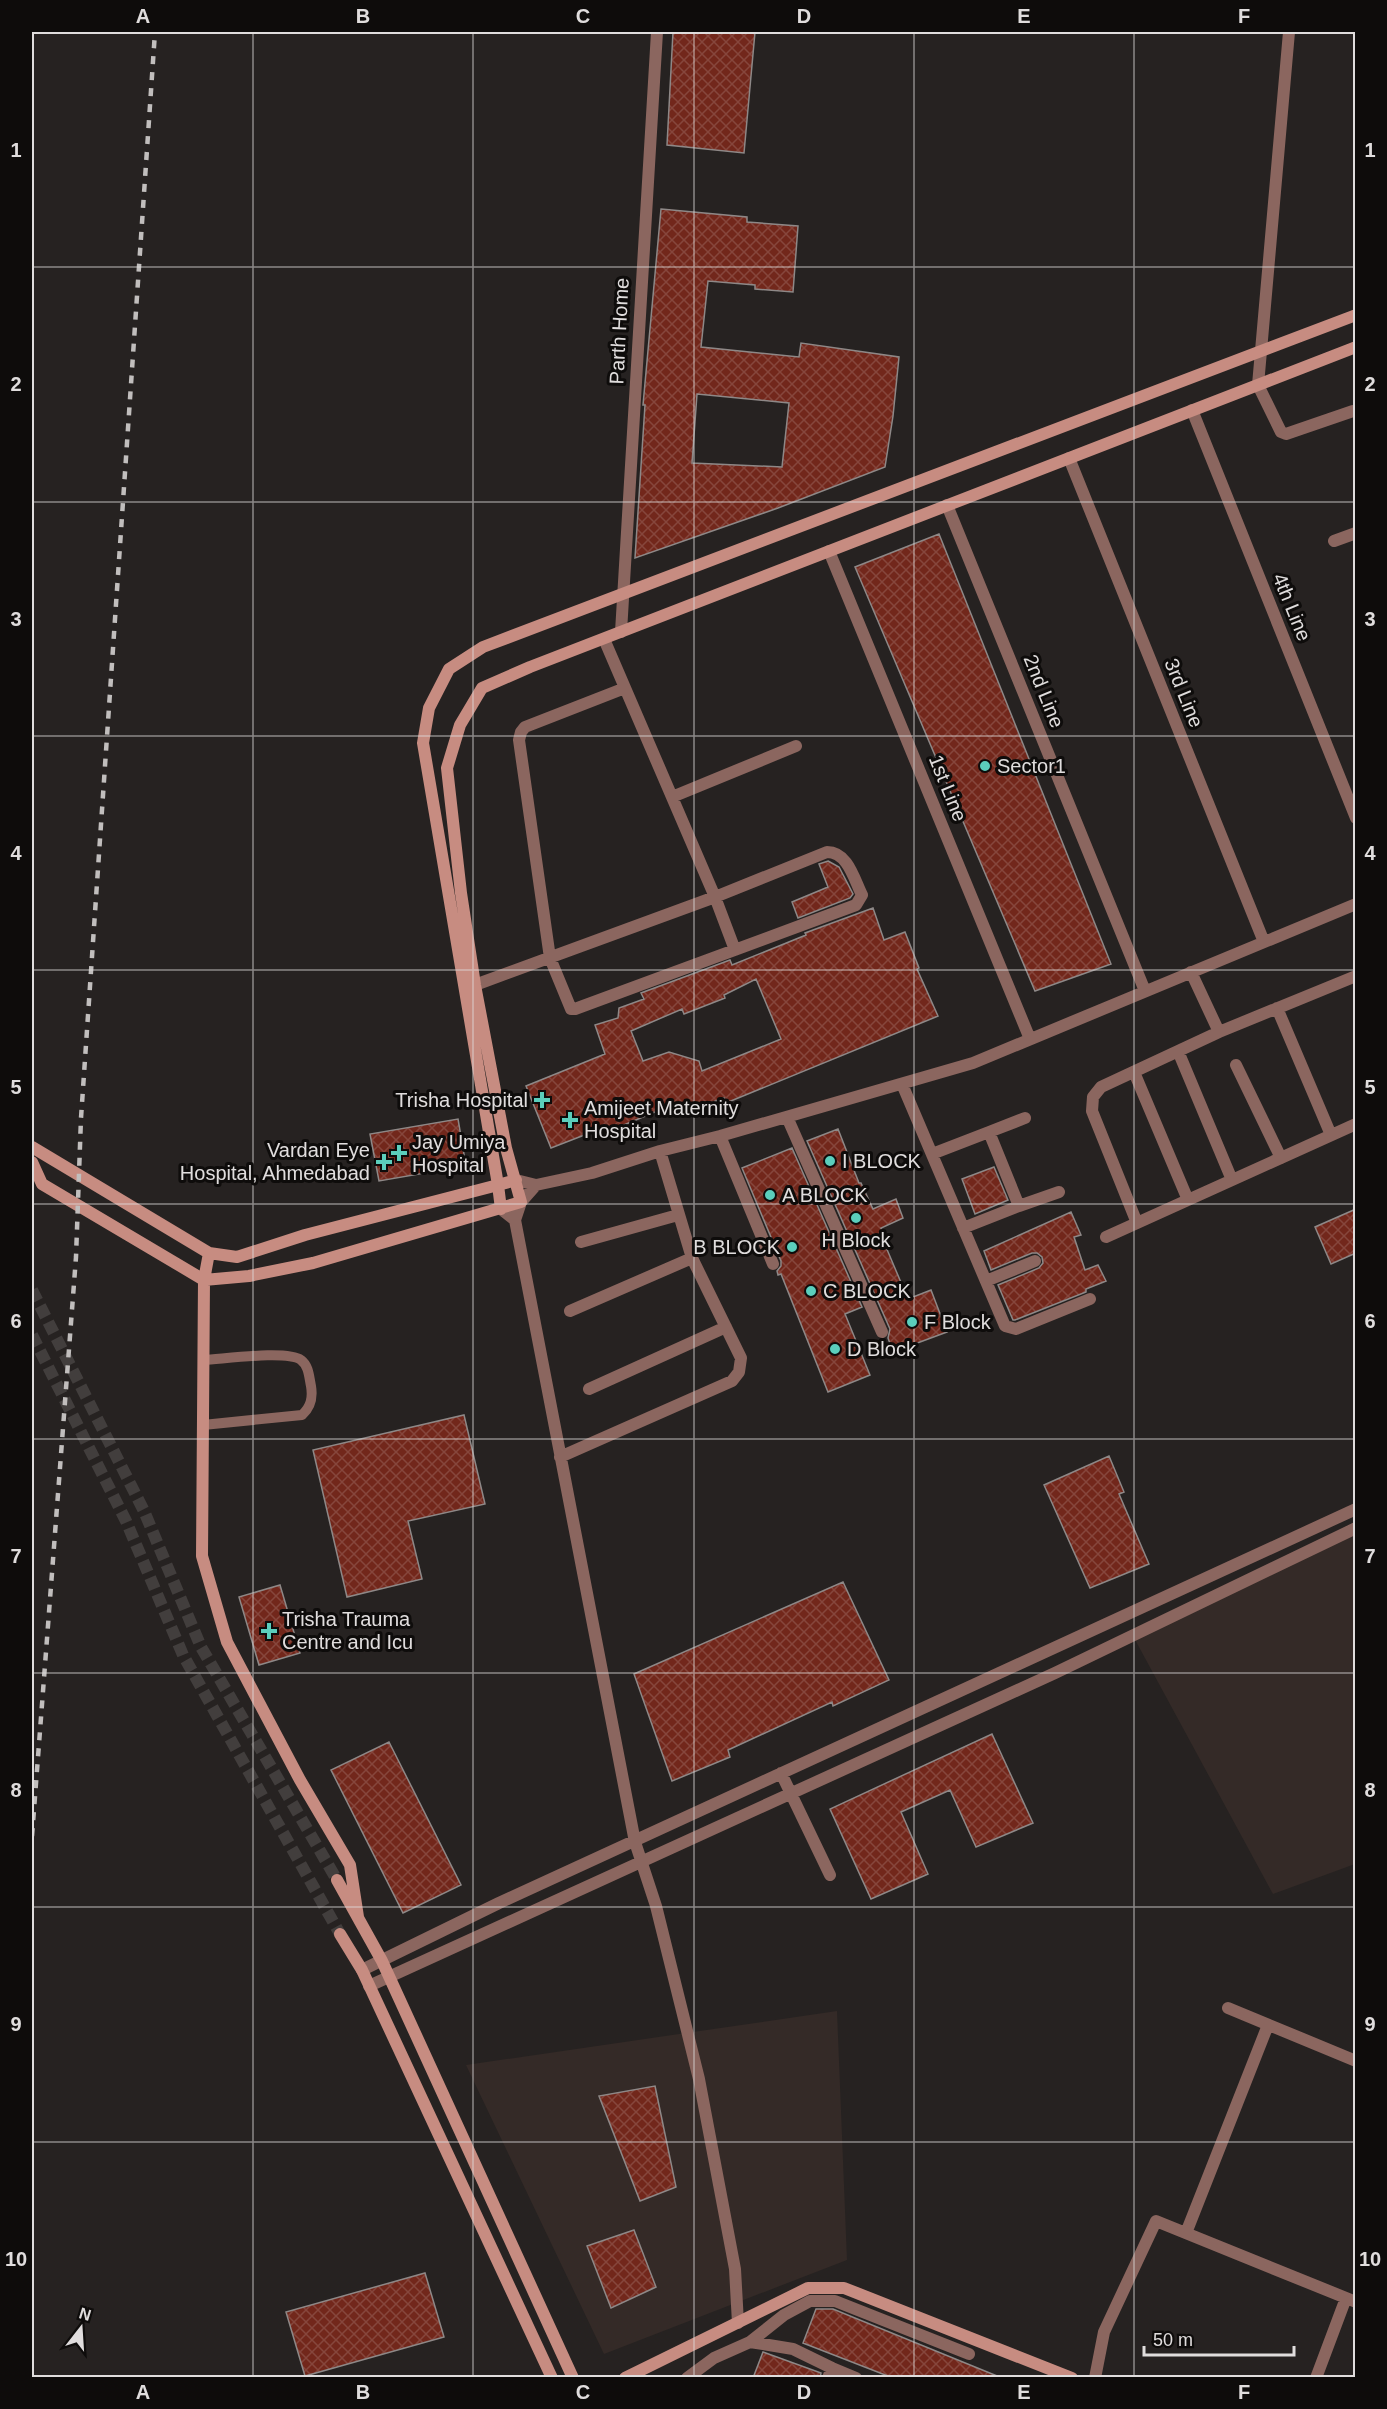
<svg xmlns="http://www.w3.org/2000/svg" width="1387" height="2409" font-family="Helvetica,sans-serif">
<defs>
<pattern id="building-cross-hatch" width="8" height="8" patternUnits="userSpaceOnUse" patternTransform="scale(1.5)"><rect width="8" height="8" fill="#72271b"/><path d="M0 0l8 8M0 8l8-8" fill="none" stroke="#86463c"/></pattern>
</defs>
<rect width="100%" height="100%" fill="#262221"/>
<path fill="#342a27" d="M 1355,1533 L 1355,1864 L 1273,1894 L 1133,1636 Z
M 837,2011 L 847,2260 L 604,2354 L 466,2065 Z"/>
<path fill="url(#building-cross-hatch)" stroke="#8e8887" stroke-width="1.5" fill-rule="evenodd" d="M 673,32 L 755,32 L 744,153 L 667,145 Z
M 661,209 L 747,217 L 747,222 L 798,226 L 793,292 L 755,289 L 755,285 L 708,281 L 701,347 L 799,357 L 801,343 L 899,357 L 893,416 L 885,467 L 778,508 L 635,558 L 645,405 L 643,405 ZM 697,394 L 789,403 L 782,467 L 692,463 Z
M 939,534 L 1111,964 L 1035,991 L 855,567 Z
M 828,861 L 839,867 L 853,894 L 850,898 L 798,918 L 792,902 L 828,887 L 819,864 Z
M 873,908 L 884,940 L 905,932 L 919,968 L 917,969 L 938,1016 L 726,1103 L 724,1098 L 671,1117 L 667,1107 L 607,1132 L 605,1127 L 551,1148 L 526,1086 L 605,1054 L 595,1025 L 618,1018 L 619,1008 L 644,999 L 641,993 L 730,960 L 732,965 L 806,935 L 805,933 ZM 756,979 L 781,1039 L 702,1071 L 699,1061 L 669,1052 L 643,1061 L 631,1031 L 682,1009 L 684,1014 L 725,998 L 724,995 Z
M 458,1119 L 466,1166 L 379,1181 L 370,1134 Z
M 838,1129 L 859,1183 L 861,1183 L 873,1209 L 896,1199 L 903,1218 L 881,1228 L 886,1239 L 883,1240 L 908,1299 L 931,1290 L 947,1332 L 893,1352 L 888,1338 L 890,1329 L 807,1141 Z
M 792,1148 L 862,1307 L 845,1314 L 870,1375 L 828,1392 L 781,1274 L 778,1275 L 777,1271 L 781,1266 L 781,1261 L 742,1168 Z
M 994,1167 L 1008,1200 L 975,1214 L 962,1179 Z
M 1356,1209 L 1356,1253 L 1331,1264 L 1315,1227 Z
M 1071,1212 L 1081,1235 L 1074,1237 L 1085,1270 L 1098,1265 L 1106,1281 L 1086,1289 L 1086,1292 L 1015,1320 L 1013,1320 L 998,1285 L 1039,1268 L 1043,1263 L 1042,1257 L 1037,1253 L 1032,1253 L 991,1270 L 984,1251 Z
M 464,1415 L 485,1504 L 408,1521 L 422,1579 L 347,1597 L 313,1450 Z
M 1109,1456 L 1124,1492 L 1119,1494 L 1149,1564 L 1090,1588 L 1044,1485 Z
M 843,1582 L 889,1680 L 833,1706 L 832,1702 L 728,1750 L 730,1757 L 672,1781 L 634,1674 Z
M 280,1585 L 300,1653 L 259,1665 L 239,1597 Z
M 992,1734 L 1033,1823 L 976,1847 L 950,1790 L 901,1812 L 928,1874 L 871,1899 L 830,1809 Z
M 389,1742 L 461,1885 L 403,1913 L 331,1770 Z
M 655,2086 L 676,2187 L 640,2201 L 599,2096 Z
M 634,2230 L 656,2287 L 611,2308 L 587,2246 Z
M 425,2273 L 444,2337 L 305,2376 L 286,2312 Z
M 816,2309 L 833,2309 L 1002,2378 L 893,2378 L 803,2343 Z
M 763,2352 L 821,2373 L 820,2378 L 753,2378 Z"/>
<g fill="none" stroke-linecap="round" stroke-linejoin="round">
<path stroke="#423e3d" stroke-width="12" stroke-dasharray="12 6" stroke-linecap="butt" d="M 32,1290 L 144,1511 L 201,1647 L 337,1880
M 32,1335 L 126,1521 L 183,1655 L 340,1934"/>
<path stroke="#8b665f" stroke-width="10" d="M 203,1425 L 302,1415 C 311,1407 313,1398 311,1386 C 309,1377 309,1366 301,1360 C 287,1350 224,1359 204,1360"/>
<path stroke="#8b665f" stroke-width="12" d="M 1289,32 L 1258,385 L 1281,432 L 1286,434 L 1353,411
M 1192,410 L 1356,818
M 1069,458 L 1264,942
M 947,505 L 1145,991
M 1334,541 L 1356,533
M 829,551 L 1030,1039
M 621,632 L 657,32
M 625,688 L 525,727 L 521,732 L 519,740 L 550,958 L 571,1009 L 575,1009 L 856,905 L 862,895 C 854,879 848,852 827,852 L 715,897 L 735,950
M 672,797 L 796,746
M 475,985 L 715,897 L 604,639
M 1277,1008 L 1331,1135
M 1219,1032 L 1356,976
M 1178,1051 L 1232,1180
M 1236,1065 L 1281,1158
M 1134,1072 L 1188,1200
M 902,1084 L 1005,1326 L 1016,1329 L 1090,1299
M 787,1117 L 882,1332
M 989,1132 L 1025,1118
M 720,1136 L 773,1264
M 932,1154 L 989,1132 L 1019,1206 L 963,1228
M 536,1185 L 592,1173 L 660,1151 L 720,1136 L 973,1063 L 1356,904
M 1019,1206 L 1059,1192
M 501,1209 L 515,1220 L 521,1202 L 536,1185 L 516,1180
M 515,1220 L 635,1842 L 656,1906 L 699,2079 L 735,2269 L 738,2323
M 1137,1223 L 1092,1111 L 1093,1097 L 1101,1087 L 1219,1032 L 1191,972
M 1106,1237 L 1356,1124
M 581,1242 L 678,1215
M 986,1281 L 1035,1261
M 570,1311 L 692,1258
M 589,1389 L 726,1327
M 560,1457 L 732,1381 L 739,1372 L 741,1358 L 692,1258 L 660,1151
M 781,1773 L 830,1875
M 362,1970 L 499,1903 L 1356,1509
M 369,1986 L 1055,1673 L 1356,1528
M 1228,2008 L 1356,2061
M 1186,2233 L 1268,2025
M 750,2342 L 784,2315 L 810,2301 L 835,2301 L 969,2354
M 832,2368 L 856,2378
M 687,2378 L 714,2358 L 750,2342 L 793,2349 L 832,2368 L 828,2378
M 1095,2378 L 1104,2332 L 1156,2221 L 1356,2302
M 1316,2378 L 1346,2298"/>
<path stroke="#c78c81" stroke-width="12" d="M 32,1147 L 209,1253 L 237,1257 L 305,1235 L 498,1185 L 423,743 L 429,708 L 449,669 L 483,647 L 1356,315
M 32,1162 L 42,1184 L 204,1280 L 249,1276 L 313,1263 L 521,1202 L 506,1148 L 475,985 L 461,893 L 447,768 L 460,725 L 482,688 L 530,667 L 1356,347
M 501,1209 L 498,1185 L 516,1180
M 209,1253 L 204,1280 L 202,1556 L 227,1642 L 300,1780 L 350,1865 L 358,1917
M 337,1880 L 382,1961 L 573,2378
M 340,1934 L 362,1970 L 552,2378
M 625,2378 L 808,2288 L 844,2288 L 1072,2378"/>
<path stroke="#c1bebd" stroke-width="4.5" stroke-dasharray="8 8" stroke-linecap="butt" d="M 32,1836 L 76,1257 L 81,1118 L 155,32"/>
</g>
<path fill="none" stroke="#e0dddd" stroke-width="1.5" stroke-opacity="0.55" d="M 253,32 L 253,2378M 473,32 L 473,2378M 694,32 L 694,2378M 914,32 L 914,2378M 1134,32 L 1134,2378M 32,267 L 1356,267M 32,502 L 1356,502M 32,736 L 1356,736M 32,970 L 1356,970M 32,1204 L 1356,1204M 32,1439 L 1356,1439M 32,1673 L 1356,1673M 32,1907 L 1356,1907M 32,2142 L 1356,2142"/>
<g fill="#5bcebc" stroke="#0e0c0b" stroke-width="2">
<circle cx="985" cy="766" r="6"/>
<path d="M539 1091h6v6h6v6h-6v6h-6v-6h-6v-6h6z"/>
<path d="M567 1111h6v6h6v6h-6v6h-6v-6h-6v-6h6z"/>
<path d="M396 1144h6v6h6v6h-6v6h-6v-6h-6v-6h6z"/>
<circle cx="830" cy="1161" r="6"/>
<path d="M381 1153h6v6h6v6h-6v6h-6v-6h-6v-6h6z"/>
<circle cx="770" cy="1195" r="6"/>
<circle cx="856" cy="1218" r="6"/>
<circle cx="792" cy="1247" r="6"/>
<circle cx="811" cy="1291" r="6"/>
<circle cx="912" cy="1322" r="6"/>
<circle cx="835" cy="1349" r="6"/>
<path d="M266 1622h6v6h6v6h-6v6h-6v-6h-6v-6h6z"/>
</g>
<g text-anchor="middle" dominant-baseline="central" stroke-width="6" stroke-linejoin="round" paint-order="stroke">
<g font-size="20" fill="#e0dddd" stroke="#0e0c0b">
<text transform="translate(619 331) rotate(-87)">Parth Home</text>
<text transform="translate(1292 607) rotate(68)">4th Line</text>
<text transform="translate(1044 691) rotate(68)">2nd Line</text>
<text transform="translate(1184 693) rotate(68)">3rd Line</text>
<text transform="translate(948 788) rotate(68)">1st Line</text>
</g>
<g font-size="20" fill="#e0dddd" stroke="#0e0c0b" text-anchor="start">
<text x="997" y="766">Sector1</text>
<text x="528" y="1100" text-anchor="end">Trisha Hospital</text>
<text x="584" y="1108">Amijeet Maternity<tspan x="584" dy="23">Hospital</tspan></text>
<text x="412" y="1142">Jay Umiya<tspan x="412" dy="23">Hospital</tspan></text>
<text x="370" y="1150" text-anchor="end">Vardan Eye<tspan x="370" dy="23">Hospital, Ahmedabad</tspan></text>
<text x="842" y="1161">I BLOCK</text>
<text x="782" y="1195">A BLOCK</text>
<text x="856" y="1240" text-anchor="middle">H Block</text>
<text x="780" y="1247" text-anchor="end">B BLOCK</text>
<text x="823" y="1291">C BLOCK</text>
<text x="924" y="1322">F Block</text>
<text x="847" y="1349">D Block</text>
<text x="282" y="1619">Trisha Trauma<tspan x="282" dy="23">Centre and Icu</tspan></text>
</g>
</g>
<rect width="1387" height="2409" fill="none" stroke="#0e0c0b" stroke-width="66"/>
<g transform="translate(81 2328) rotate(17)" stroke="#0e0c0b" stroke-width="4.5" paint-order="stroke">
<path d="M0-4.5L10 22L0 15L-10 22Z" fill="#e0dddd"/>
<text y="-9" font-size="16" font-weight="bold" text-anchor="middle" fill="#e0dddd">N</text>
</g>
<path d="M1144 2346v9h150v-9" fill="none" stroke="#e0dddd" stroke-width="3"/>
<text x="1153" y="2346" font-size="18" fill="#e0dddd" stroke="#0e0c0b" stroke-width="4.5" paint-order="stroke">50 m</text>
<rect x="33" y="33" width="1321" height="2343" fill="none" stroke="#e0dddd" stroke-width="2"/>
<g font-size="20" text-anchor="middle" font-weight="bold" fill="#e0dddd">
<text x="143" y="23">A</text>
<text x="363" y="23">B</text>
<text x="583" y="23">C</text>
<text x="804" y="23">D</text>
<text x="1024" y="23">E</text>
<text x="1244" y="23">F</text>
<text x="16" y="157">1</text>
<text x="1370" y="157">1</text>
<text x="16" y="391">2</text>
<text x="1370" y="391">2</text>
<text x="16" y="626">3</text>
<text x="1370" y="626">3</text>
<text x="16" y="860">4</text>
<text x="1370" y="860">4</text>
<text x="16" y="1094">5</text>
<text x="1370" y="1094">5</text>
<text x="16" y="1328">6</text>
<text x="1370" y="1328">6</text>
<text x="16" y="1563">7</text>
<text x="1370" y="1563">7</text>
<text x="16" y="1797">8</text>
<text x="1370" y="1797">8</text>
<text x="16" y="2031">9</text>
<text x="1370" y="2031">9</text>
<text x="16" y="2266">10</text>
<text x="1370" y="2266">10</text>
<text x="143" y="2399">A</text>
<text x="363" y="2399">B</text>
<text x="583" y="2399">C</text>
<text x="804" y="2399">D</text>
<text x="1024" y="2399">E</text>
<text x="1244" y="2399">F</text>
</g>
</svg>
